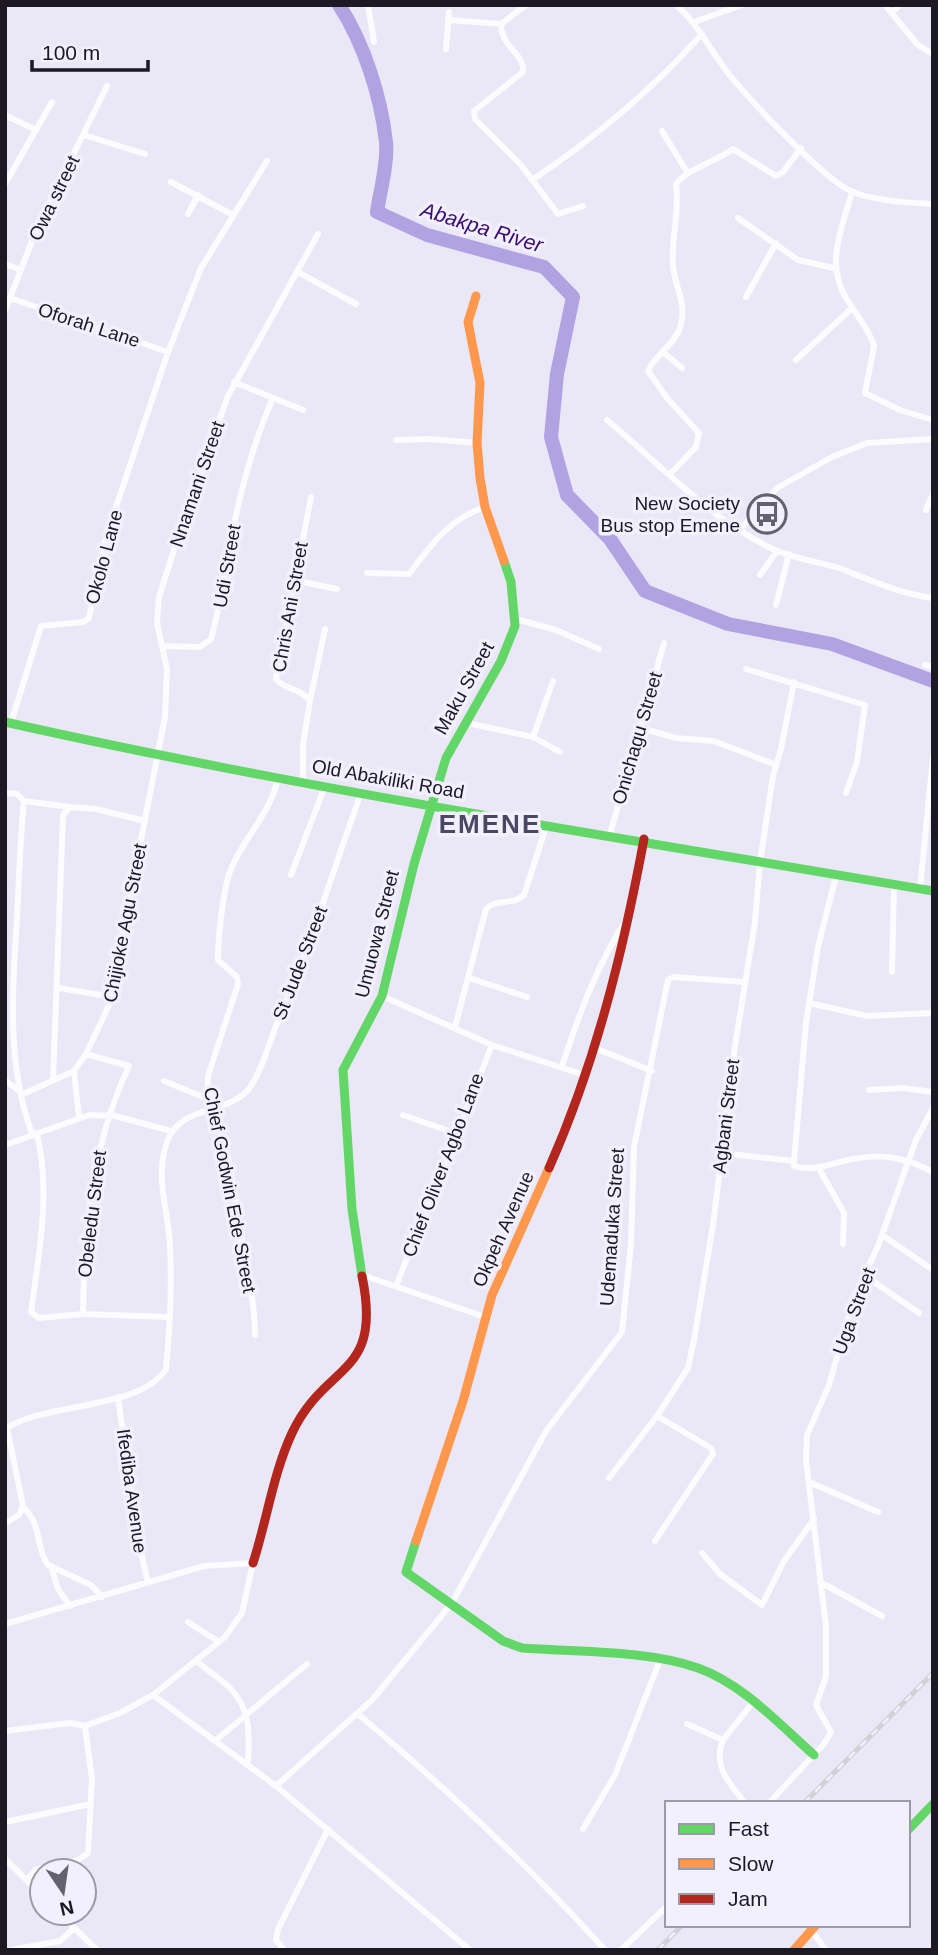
<svg xmlns="http://www.w3.org/2000/svg" width="938" height="1955" font-family="Helvetica,sans-serif">
<rect width="100%" height="100%" fill="#eae7f6"/>
<g fill="none" stroke-linecap="round" stroke-linejoin="round">
<path stroke="#b1a2e2" stroke-width="14" d="M 339,5 C 364,43 381,97 386,142 C 388,164 380,191 377,212 L 427,235 L 544,267 L 573,297 L 557,374 L 551,437 L 567,495 L 610,539 L 645,591 L 728,624 L 832,644 L 933,681"/>
<path stroke="#fcfbfe" stroke-width="6" d="M 368,5 L 374,42
M 676,5 C 698,24 710,50 728,73 C 748,98 826,182 853,192 C 875,201 909,203 933,204
M 885,5 L 918,45 L 933,54
M 891,13 L 900,5
M 449,20 L 501,24
M 694,22 L 742,5
M 501,24 C 501,48 525,53 523,72 L 474,111 L 475,119 L 521,165 L 558,214 L 583,206
M 501,24 L 526,5
M 446,49 L 449,12
M 5,115 L 36,130
M 662,131 L 687,172
M 84,135 L 145,154
M 532,180 C 595,138 651,91 702,34
M 171,182 L 233,215
M 5,184 L 52,102
M 852,192 C 842,228 825,263 846,298 C 855,313 869,329 874,346 L 865,393 L 900,410 L 933,420
M 188,214 L 198,195
M 738,218 L 798,260 L 834,268
M 5,264 L 21,270
M 298,272 L 356,304
M 746,297 L 776,243
M 10,298 L 168,352
M 5,311 L 37,228 L 107,86
M 664,353 L 682,368
M 796,360 L 852,308
M 234,382 L 303,410
M 607,420 C 661,465 710,520 775,550 C 795,559 820,562 842,569 C 872,581 901,594 933,598
M 396,440 L 429,439 L 477,443
M 669,475 L 696,447 L 699,433 L 667,398 L 648,371 C 655,355 674,345 680,328 C 688,302 674,287 673,265 C 671,237 680,212 676,184 C 687,169 715,162 733,149 L 776,176 L 783,172 L 801,148
M 926,510 L 933,494
M 740,530 L 777,488 L 832,457 L 867,443 L 933,439
M 367,573 L 409,574 C 431,545 449,519 485,507
M 760,575 L 777,551
M 293,580 L 337,589
M 776,605 L 789,554
M 516,619 L 556,630 L 599,649
M 162,646 L 200,647 L 211,639 C 221,604 224,569 232,534 C 241,488 254,442 272,400
M 925,665 L 933,667
M 746,669 L 865,705 L 857,762 L 846,793
M 310,701 L 325,629
M 11,723 L 41,626 L 83,622 L 89,618 L 106,537 L 168,352 L 201,268 L 267,161
M 467,723 L 533,737 L 560,752
M 641,728 L 676,738 L 714,741 L 776,765
M 533,737 L 553,681
M 303,782 L 303,745 L 310,701 C 301,688 284,690 276,679 L 311,497
M 5,793 L 17,794 L 24,801 L 70,807
M 24,801 C 20,840 19,879 17,919 C 12,989 7,1064 31,1131 L 37,1134 C 51,1191 39,1254 31,1312 L 39,1318 L 83,1314 L 169,1317
M 610,834 L 664,643
M 291,875 L 325,786
M 920,889 L 933,757
M 892,972 L 894,885
M 469,978 L 527,997
M 59,988 L 113,997
M 382,996 L 492,1045 L 584,1075
M 809,1003 L 867,1016 L 933,1013
M 455,1027 L 486,909 C 497,898 512,906 524,895 L 547,824
M 595,1048 L 652,1071
M 562,1066 C 579,1015 597,964 627,919
M 74,1071 L 79,1118
M 5,1080 L 23,1094
M 53,1080 L 63,815 L 70,807 L 96,809 L 145,821
M 164,1081 L 208,1099
M 869,1090 L 903,1088 L 933,1092
M 23,1094 L 74,1071 L 86,1054 L 113,997 L 121,942 L 165,717 L 167,669 L 157,623 L 159,597 L 187,509 L 228,396 L 318,234
M 403,1115 L 458,1134
M 5,1145 L 89,1115 L 115,1116 L 171,1131
M 721,1153 L 794,1161 L 794,1166 C 813,1173 834,1162 853,1159 C 884,1153 906,1158 933,1172
M 794,1161 L 806,1023 L 818,947 L 836,876
M 818,1167 L 844,1213 L 843,1244
M 882,1235 L 933,1270
M 362,1275 L 485,1317
M 864,1275 L 919,1313
M 396,1286 L 492,1045
M 83,1314 C 84,1228 92,1145 129,1066 L 86,1054
M 255,1335 C 255,1303 247,1271 242,1239 C 237,1211 234,1182 227,1154 C 221,1126 206,1105 208,1076 L 238,984 L 237,977 L 218,960 C 218,939 223,888 231,869 C 244,837 272,812 278,777
M 118,1397 L 137,1535 L 148,1583
M 609,1478 L 657,1416
M 809,1482 L 878,1512
M 23,1507 C 43,1526 35,1547 48,1565 L 91,1585 L 102,1597
M 5,1523 L 19,1515 L 23,1506 L 7,1428 C 46,1402 141,1410 166,1369 C 170,1329 172,1287 170,1247 C 169,1210 154,1179 167,1142 C 180,1103 231,1116 251,1086 C 264,1066 270,1040 279,1018 C 311,944 334,868 361,793
M 655,1541 L 713,1454 L 711,1448 L 657,1416 L 688,1368 L 694,1340 L 713,1225 L 735,1046 L 755,922 L 760,862 L 773,776 L 781,749 L 794,682
M 702,1553 L 720,1574 L 762,1605 L 784,1561 L 814,1519
M 51,1566 L 58,1589 L 70,1606
M 820,1582 L 882,1616
M 188,1622 L 219,1642
M 5,1624 L 204,1566 L 253,1563 L 242,1613 L 225,1637 L 153,1695 L 120,1713 L 85,1726 L 92,1779 L 88,1853 L 78,1860 L 35,1870 L 27,1880
M 196,1660 C 207,1671 220,1678 230,1688 C 252,1711 249,1735 248,1765
M 153,1695 L 276,1786 L 470,1950
M 358,1714 C 445,1787 529,1866 605,1950
M 687,1724 L 723,1740 L 754,1701
M 5,1731 L 70,1723 L 85,1726
M 216,1740 L 307,1664
M 723,1740 C 712,1766 730,1784 745,1803
M 276,1786 L 372,1700 L 452,1603 L 546,1431 L 622,1332 L 631,1244 L 634,1147 L 668,980 L 674,977 L 744,982
M 769,1803 L 824,1744 L 831,1732 L 816,1705 L 826,1676 L 826,1626 L 806,1460 L 807,1435 L 829,1385 L 855,1295 L 878,1246 L 916,1140 L 933,1108
M 5,1822 L 91,1804
M 583,1829 L 615,1775 L 660,1660
M 5,1859 L 42,1895
M 59,1913 L 97,1950
M 811,1930 L 826,1950
M 11,1950 L 60,1941 L 74,1928
M 284,1950 L 276,1940 L 278,1929 L 328,1829
M 621,1950 L 667,1906"/>
<path stroke="#63d668" stroke-width="9" d="M 5,722 C 312,791 623,838 933,891
M 362,1276 L 352,1209 L 343,1070 L 382,996 L 414,864 L 446,758 L 501,661 L 515,626 L 511,582 L 504,561
M 416,1541 L 406,1572 L 503,1641 L 522,1648 C 576,1652 647,1650 698,1668 C 743,1684 779,1724 814,1755
M 908,1830 L 933,1804"/>
<path stroke="#ff974d" stroke-width="9" d="M 476,296 L 468,322 L 480,383 L 477,443 L 480,478 L 485,507 L 504,561
M 416,1541 L 463,1401 L 492,1295 L 549,1168
M 794,1950 L 816,1925"/>
<path stroke="#b3261e" stroke-width="9" d="M 549,1168 C 596,1062 623,952 644,839
M 253,1563 C 267,1520 273,1474 292,1433 C 326,1361 383,1378 362,1276"/>
<g stroke="#d2d2d6" stroke-width="5">
<path id="rail" d="M 804,1803 L 933,1673
M 658,1950 L 682,1925"/>
</g>
<use href="#rail" stroke="#f3f0fe" stroke-width="2.5" stroke-dasharray="8" stroke-linecap="butt"/>
</g>
<defs>
<g id="bus-ring" transform="scale(2.0125)"><circle r="9.5" fill="#f3f0fe" stroke="#64616e" stroke-width="1.5"/><path d="M-5-6H5V4H4V6H2V4H-2V6H-4V4H-5ZM-3.5-4V0h7V-4ZM-3.5 1.2v1.5H-2V1.2ZM2 1.2v1.5H3.5V1.2Z" fill="#64616e"/></g>
</defs>
<g fill-rule="evenodd">
<use href="#bus-ring" x="767" y="514"/>
</g>
<g text-anchor="middle" dominant-baseline="central" stroke-width="7" stroke-linejoin="round" paint-order="stroke">
<g font-size="19" fill="#1c1925" stroke="#f3f0fe">
<text transform="translate(54 198) rotate(-64)">Owa street</text>
<text transform="translate(89 325) rotate(18)">Oforah Lane</text>
<text transform="translate(197 484) rotate(-71)">Nnamani Street</text>
<text transform="translate(104 557) rotate(-75)">Okolo Lane</text>
<text transform="translate(227 566) rotate(-80)">Udi Street</text>
<text transform="translate(290 607) rotate(-80)">Chris Ani Street</text>
<text transform="translate(464 688) rotate(-61)">Maku Street</text>
<text transform="translate(637 738) rotate(-74)">Onichagu Street</text>
<text transform="translate(388 779) rotate(10)">Old Abakiliki Road</text>
<text transform="translate(125 923) rotate(-79)">Chijioke Agu Street</text>
<text transform="translate(377 934) rotate(-76)">Umuowa Street</text>
<text transform="translate(300 963) rotate(-69)">St Jude Street</text>
<text transform="translate(726 1116) rotate(-83)">Agbani Street</text>
<text transform="translate(443 1165) rotate(-69)">Chief Oliver Agbo Lane</text>
<text transform="translate(230 1190) rotate(79)">Chief Godwin Ede Street</text>
<text transform="translate(92 1214) rotate(-83)">Obeledu Street</text>
<text transform="translate(612 1227) rotate(-86)">Udemaduka Street</text>
<text transform="translate(503 1229) rotate(-66)">Okpeh Avenue</text>
<text transform="translate(854 1311) rotate(-70)">Uga Street</text>
<text transform="translate(132 1491) rotate(82)">Ifediba Avenue</text>
</g>
<g font-size="19" fill="#1c1925" stroke="#f3f0fe" text-anchor="end">
<text x="740" y="503">New Society<tspan x="740" dy="22">Bus stop Emene</tspan></text>
</g>
<g font-size="21" font-style="italic" fill="#390d74" stroke="#f3f0fe">
<text transform="translate(482 227) rotate(17)">Abakpa River</text>
</g>
<g font-size="26" font-weight="bold" letter-spacing="2" fill="#4c4662" stroke="#f3f0fe">
<text x="490" y="824">EMENE</text>
</g>
</g>
<rect width="938" height="1955" fill="none" stroke="#1c1925" stroke-width="14"/>
<rect x="665" y="1801" width="245" height="126" fill="#f3f0fe" stroke="#9d9aa7" stroke-width="2"/>
<rect x="679" y="1824" width="35" height="10" fill="#63d668" stroke="#9d9aa7" stroke-width="2"/>
<text x="728" y="1836" font-size="21" fill="#1c1925">Fast</text>
<rect x="679" y="1859" width="35" height="10" fill="#ff974d" stroke="#9d9aa7" stroke-width="2"/>
<text x="728" y="1871" font-size="21" fill="#1c1925">Slow</text>
<rect x="679" y="1894" width="35" height="10" fill="#b3261e" stroke="#9d9aa7" stroke-width="2"/>
<text x="728" y="1906" font-size="21" fill="#1c1925">Jam</text>
<g transform="translate(63 1892) rotate(167)"><circle r="33" fill="#f3f0fe" stroke="#9d9aa7" stroke-width="2"/>
<path d="M0-5L12 26L0 18L-12 26Z" fill="#64616e"/>
<text y="-10" font-size="19" font-weight="bold" text-anchor="middle" fill="#1c1925">N</text>
</g>
<path d="M32 60v10h116v-10" fill="none" stroke="#1c1925" stroke-width="3.5"/>
<text x="42" y="60" font-size="21" fill="#1c1925" stroke="#f3f0fe" stroke-width="5" paint-order="stroke">100 m</text>
</svg>
